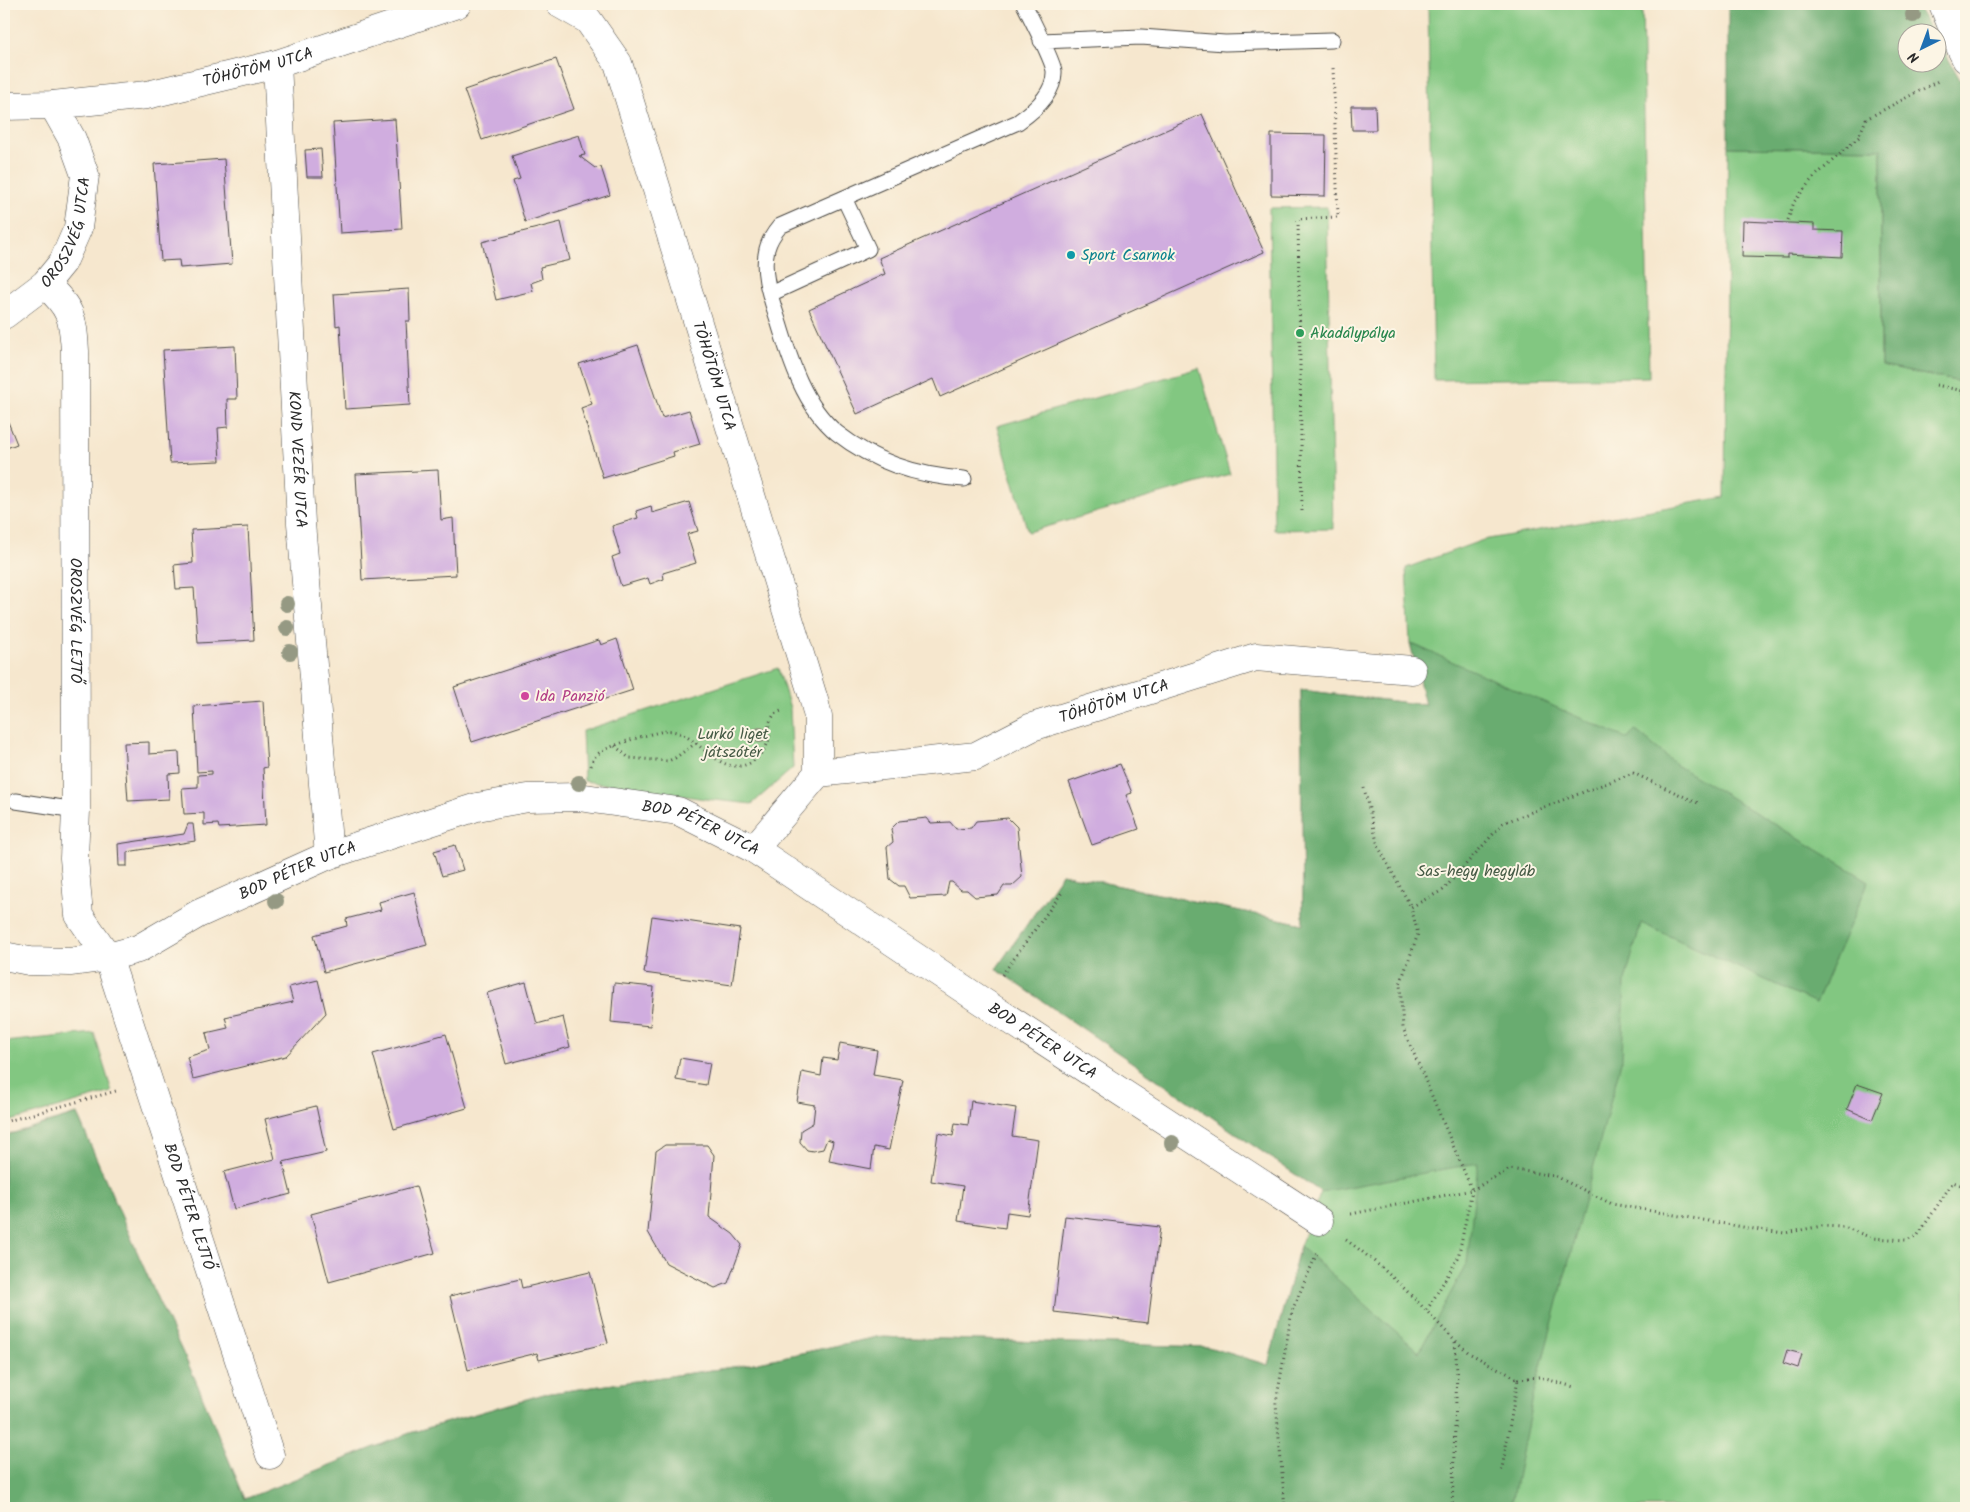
<svg xmlns="http://www.w3.org/2000/svg" width="1970" height="1512" font-family="Kalam,sans-serif">
<rect width="100%" height="100%" fill="#fcf5e5"/>
<filter id="ink" filterUnits="userSpaceOnUse"><feTurbulence type="fractalNoise" baseFrequency=".02" numOctaves="2"/><feDisplacementMap in="SourceGraphic" scale="10" xChannelSelector="R" yChannelSelector="G"/><feConvolveMatrix kernelMatrix="1 2 1 2 8 2 1 2 1" color-interpolation-filters="sRGB"/></filter>
<filter id="wash" filterUnits="userSpaceOnUse"><feTurbulence type="fractalNoise" baseFrequency=".0096" numOctaves="4" result="noise"/><feDisplacementMap in="SourceGraphic" scale="20" xChannelSelector="R" yChannelSelector="G"/><feGaussianBlur stdDeviation="1.12" result="paint"/><feColorMatrix in="noise" values="0 0 0 0 0 0 0 0 0 0 0 0 0 0 0 0 0 1.4 0 .05"/><feComposite in="paint" operator="in"/></filter>
<g filter="url(#wash)">
<rect width="100%" height="100%" fill="#f6e7ce"/>
<path fill="#82c781" stroke="#567956" d="M 1428,4 L 1642,4 L 1649,377 L 1434,380 Z
M 1728,147 L 1881,149 L 1881,366 L 1966,383 L 1966,1508 L 4,1508 L 4,1136 L 77,1114 L 158,1300 L 195,1379 L 245,1499 L 410,1433 L 544,1394 L 740,1366 L 877,1337 L 1208,1347 L 1268,1365 L 1300,1246 L 1321,1192 L 996,969 L 1062,874 L 1303,924 L 1301,690 L 1426,705 L 1410,643 L 1406,568 L 1483,540 L 1725,497 Z
M 1327,207 L 1333,529 L 1274,530 L 1269,208 Z
M 1199,368 L 1230,474 L 1028,532 L 997,426 Z
M 778,668 L 790,708 L 793,768 L 752,804 L 705,799 L 584,781 L 582,731 Z
M 94,1033 L 112,1092 L 4,1123 L 4,1042 Z"/>
<path fill="#69ac6f" stroke="#4a6c4d" d="M 1728,4 L 1916,4 L 1933,32 L 1908,32 L 1908,62 L 1938,62 L 1938,40 L 1966,90 L 1966,383 L 1881,366 L 1881,149 L 1728,147 Z
M 1410,643 L 1628,739 L 1635,730 L 1678,766 L 1869,881 L 1816,1003 L 1641,923 L 1625,981 L 1622,1058 L 1533,1397 L 1511,1508 L 4,1508 L 4,1136 L 77,1114 L 158,1300 L 195,1379 L 245,1499 L 410,1433 L 544,1394 L 740,1366 L 877,1337 L 1208,1347 L 1268,1365 L 1300,1246 L 1419,1352 L 1467,1263 L 1478,1163 L 1321,1192 L 996,969 L 1062,874 L 1303,924 L 1301,690 L 1425,705 Z"/>
<g id="blocks">
<path fill="#d0addf" d="M 556,59 L 574,109 L 482,140 L 464,90 Z
M 1351,106 L 1375,106 L 1376,130 L 1352,130 Z
M 1202,114 L 1264,252 L 940,397 L 933,379 L 857,414 L 809,309 L 885,274 L 879,258 Z
M 395,119 L 402,229 L 340,233 L 333,123 Z
M 1271,134 L 1326,135 L 1325,196 L 1271,195 Z
M 579,135 L 585,155 L 579,156 L 595,168 L 601,167 L 610,195 L 525,222 L 513,181 L 520,179 L 512,156 Z
M 321,149 L 323,177 L 307,177 L 305,150 Z
M 224,159 L 232,264 L 180,268 L 179,260 L 161,261 L 154,164 Z
M 1743,221 L 1814,224 L 1814,230 L 1843,231 L 1842,257 L 1787,254 L 1787,258 L 1742,257 Z
M 561,222 L 570,260 L 540,267 L 542,279 L 531,283 L 533,291 L 496,300 L 482,242 Z
M 409,289 L 410,321 L 406,321 L 410,405 L 345,409 L 340,325 L 336,326 L 334,294 Z
M 638,345 L 662,418 L 689,410 L 700,444 L 673,452 L 674,456 L 603,478 L 581,408 L 592,404 L 579,364 Z
M 235,346 L 237,399 L 227,399 L 228,427 L 218,428 L 220,461 L 170,463 L 163,350 Z
M 4,412 L 17,444 L 4,449 Z
M 438,470 L 441,520 L 453,518 L 456,575 L 362,580 L 356,474 Z
M 689,502 L 698,531 L 687,534 L 696,563 L 663,573 L 664,579 L 650,584 L 648,578 L 621,586 L 612,557 L 620,554 L 612,526 L 638,518 L 636,511 L 651,506 L 652,513 Z
M 248,527 L 254,640 L 198,643 L 194,588 L 176,589 L 174,565 L 193,563 L 191,530 Z
M 4,624 L 9,625 L 5,656 L 4,656 Z
M 617,639 L 633,690 L 472,742 L 454,687 L 599,640 L 601,645 Z
M 263,701 L 267,767 L 263,768 L 266,825 L 219,828 L 218,824 L 204,825 L 204,813 L 184,814 L 182,788 L 198,787 L 198,775 L 212,774 L 212,771 L 197,772 L 194,706 Z
M 149,742 L 149,754 L 179,752 L 180,773 L 168,774 L 169,799 L 128,801 L 124,743 Z
M 1120,764 L 1132,793 L 1126,795 L 1139,829 L 1092,845 L 1069,782 Z
M 927,818 L 931,823 L 950,822 L 956,829 L 971,828 L 976,821 L 1008,818 L 1017,827 L 1022,877 L 1012,886 L 1004,886 L 998,895 L 975,897 L 967,890 L 961,890 L 952,882 L 949,882 L 946,896 L 910,898 L 904,886 L 899,886 L 890,879 L 887,847 L 893,842 L 891,829 L 899,821 Z
M 188,824 L 193,824 L 195,841 L 127,852 L 127,866 L 119,866 L 118,844 L 184,834 Z
M 455,845 L 463,870 L 442,876 L 434,851 Z
M 414,892 L 427,945 L 324,972 L 314,935 L 347,926 L 346,919 L 381,910 L 379,902 Z
M 652,916 L 740,929 L 732,985 L 644,973 Z
M 318,980 L 326,1013 L 286,1056 L 193,1079 L 187,1057 L 210,1050 L 206,1033 L 228,1028 L 225,1017 L 293,1002 L 289,987 Z
M 526,982 L 537,1024 L 563,1017 L 570,1047 L 506,1064 L 487,993 Z
M 614,983 L 654,987 L 650,1026 L 611,1022 Z
M 446,1034 L 467,1108 L 394,1129 L 373,1054 Z
M 840,1043 L 877,1050 L 873,1075 L 903,1080 L 889,1150 L 874,1147 L 871,1169 L 829,1161 L 833,1141 L 827,1139 L 823,1149 L 813,1151 L 807,1150 L 800,1142 L 801,1130 L 813,1123 L 815,1105 L 797,1102 L 802,1072 L 821,1076 L 823,1058 L 837,1060 Z
M 680,1058 L 710,1063 L 706,1085 L 676,1080 Z
M 1857,1084 L 1883,1093 L 1872,1120 L 1847,1109 Z
M 971,1101 L 1016,1108 L 1012,1136 L 1038,1140 L 1028,1215 L 1007,1212 L 1005,1228 L 958,1221 L 963,1186 L 931,1181 L 938,1133 L 953,1136 L 955,1123 L 968,1125 Z
M 316,1106 L 326,1152 L 283,1162 L 291,1194 L 234,1209 L 224,1172 L 275,1159 L 265,1119 Z
M 665,1145 L 707,1145 L 714,1155 L 709,1217 L 733,1234 L 742,1245 L 728,1283 L 715,1288 L 666,1263 L 648,1232 L 656,1151 Z
M 416,1186 L 435,1253 L 329,1282 L 311,1214 Z
M 1065,1216 L 1160,1227 L 1148,1323 L 1054,1312 Z
M 590,1272 L 608,1343 L 539,1360 L 537,1353 L 468,1370 L 450,1296 L 520,1279 L 522,1288 Z
M 1787,1350 L 1802,1354 L 1798,1368 L 1783,1363 Z"/>
</g>
</g>
<g filter="url(#ink)">
<use href="#blocks" fill-opacity="0" stroke="#494743" stroke-width="1"/>
<g fill="none" stroke-linecap="round" stroke-linejoin="round">
<g stroke="#494743" stroke-width="17">
<path id="lane" d="M 1041,41 L 1141,37 L 1225,43 L 1332,40
M 770,294 L 868,249 L 844,198
M 964,479 C 918,476 874,462 837,433 C 804,406 790,360 778,320 C 771,298 761,273 767,249 C 769,241 774,233 780,226 L 1018,122 C 1034,111 1055,93 1054,71 C 1053,61 1030,16 1024,4
M 16,801 L 76,810"/>
</g>
<g stroke="#494743" stroke-width="29">
<g id="street">
<path id="s1" d="M 560,4 L 588,20 L 618,63 L 814,700 L 818,717 L 818,773 L 754,849"/>
<path d="M 1943,4 L 1961,49 L 1966,59"/>
<path id="s2" d="M 277,64 L 301,523 L 329,855"/>
<path id="s3" d="M 4,106 L 53,105 L 147,95 L 277,64 L 457,4"/>
<path id="s4" d="M 45,284 C 71,308 73,317 75,351 L 76,810 L 74,858 L 79,915 L 108,957 L 270,1455"/>
<path id="s5" d="M 4,315 L 45,284 L 63,262 L 78,228 L 85,175 L 72,139 L 53,105"/>
<path id="s6" d="M 818,773 L 976,756 L 1032,727 L 1256,657 L 1412,670"/>
<path id="s7" d="M 4,956 L 29,961 L 70,962 L 108,957 L 138,949 L 198,914 L 329,855 L 477,807 L 528,798 L 578,797 L 678,811 L 754,849 L 983,1002 L 1319,1221"/>
</g>
</g>
<path stroke="#494743" stroke-width="3" stroke-dasharray="1 4" stroke-linecap="butt" d="M 1788,220 L 1794,202 L 1812,179 L 1859,137 L 1866,119 L 1940,80
M 1936,385 L 1963,391 L 1966,406
M 1302,511 L 1298,219 L 1338,217 L 1333,67
M 615,746 L 629,758 L 668,761 L 675,758 L 696,743
M 591,766 C 593,760 594,756 599,753 C 608,746 661,729 672,731 C 699,735 719,778 750,763 C 758,759 767,748 769,739 C 771,734 768,729 769,724 C 770,721 773,717 774,714 L 781,711
M 1364,788 L 1378,846 L 1411,907
M 4,834 L 6,828
M 1002,975 L 1063,891
M 4,1122 L 116,1091
M 1351,1214 L 1472,1190 L 1403,1028 L 1400,984 L 1418,934 L 1411,907 L 1443,890 L 1503,823 L 1633,773 L 1698,803
M 1346,1240 C 1387,1268 1421,1305 1455,1341 L 1457,1372 L 1452,1508
M 1427,1310 L 1458,1258 L 1472,1190 L 1510,1169 L 1555,1176 L 1612,1204 L 1760,1230 L 1785,1233 L 1822,1226 L 1844,1227 L 1872,1238 L 1906,1240 L 1918,1235 L 1953,1182 L 1966,1187
M 1456,1341 L 1469,1353 L 1518,1379 L 1501,1474
M 1518,1379 L 1539,1377 L 1574,1387
M 1285,1508 L 1276,1403 L 1292,1311 L 1317,1253"/>
<use href="#lane" stroke="#fff" stroke-width="15"/>
<use href="#street" stroke="#fff" stroke-width="28"/>
</g>
<g fill="#959983">
<circle cx="1913" cy="15" r="8"/>
<circle cx="287" cy="604" r="8"/>
<circle cx="287" cy="628" r="8"/>
<circle cx="290" cy="652" r="8"/>
<circle cx="760" cy="735" r="8"/>
<circle cx="579" cy="783" r="8"/>
<circle cx="276" cy="901" r="8"/>
<circle cx="1172" cy="1143" r="8"/>
</g>
</g>
<circle fill="#0f9aa8" stroke="#fcf5e5" stroke-width="2" cx="1071" cy="255" r="5"/>
<circle fill="#2e9e5b" stroke="#fcf5e5" stroke-width="2" cx="1300" cy="333" r="5"/>
<circle fill="#d1479c" stroke="#fcf5e5" stroke-width="2" cx="525" cy="696" r="5"/>
<g text-anchor="middle" dominant-baseline="central" stroke-width="4" stroke-linejoin="round" paint-order="stroke">
<g font-size="16" fill="#2b2b2b" stroke="#fcf5e5">
<text stroke="none"><textPath href="#s3" startOffset="258">TÖHÖTÖM UTCA</textPath></text>
<text stroke="none"><textPath href="#s5" startOffset="109">OROSZVÉG UTCA</textPath></text>
<text stroke="none"><textPath href="#s1" startOffset="412">TÖHÖTÖM UTCA</textPath></text>
<text stroke="none"><textPath href="#s2" startOffset="396">KOND VEZÉR UTCA</textPath></text>
<text stroke="none"><textPath href="#s4" startOffset="346">OROSZVÉG LEJTŐ</textPath></text>
<text stroke="none"><textPath href="#s6" startOffset="308">TÖHÖTÖM UTCA</textPath></text>
<text stroke="none"><textPath href="#s7" startOffset="734">BOD PÉTER UTCA</textPath></text>
<text stroke="none"><textPath href="#s7" startOffset="314">BOD PÉTER UTCA</textPath></text>
<text stroke="none"><textPath href="#s7" startOffset="1139">BOD PÉTER UTCA</textPath></text>
<text stroke="none"><textPath href="#s4" startOffset="954">BOD PÉTER LEJTŐ</textPath></text>
</g>
<g font-size="16" fill="#0d838f" stroke="#fcf5e5" text-anchor="start">
<text x="1081" y="255">Sport Csarnok</text>
</g>
<g font-size="16" fill="#27864d" stroke="#fcf5e5" text-anchor="start">
<text x="1310" y="333">Akadálypálya</text>
</g>
<g font-size="16" fill="#b23c85" stroke="#fcf5e5" text-anchor="start">
<text x="535" y="696">Ida Panzió</text>
</g>
<g font-size="16" fill="#455a45" stroke="#fcf5e5">
<text x="733" y="734">Lurkó liget<tspan x="733" dy="18">játszótér</tspan></text>
<text x="1476" y="871">Sas-hegy hegyláb</text>
</g>
</g>
<rect width="1970" height="1512" fill="none" stroke="#fcf5e5" stroke-width="20"/>
<g transform="translate(1922 48) rotate(222)"><circle r="24" fill="#fcf5e5" stroke="#a8a49b"/>
<path d="M0-4L9 19L0 12L-9 19Z" fill="#1f6fb2"/>
<text y="-8" font-size="14" font-weight="bold" text-anchor="middle" fill="#2b2b2b">N</text>
</g>
</svg>
